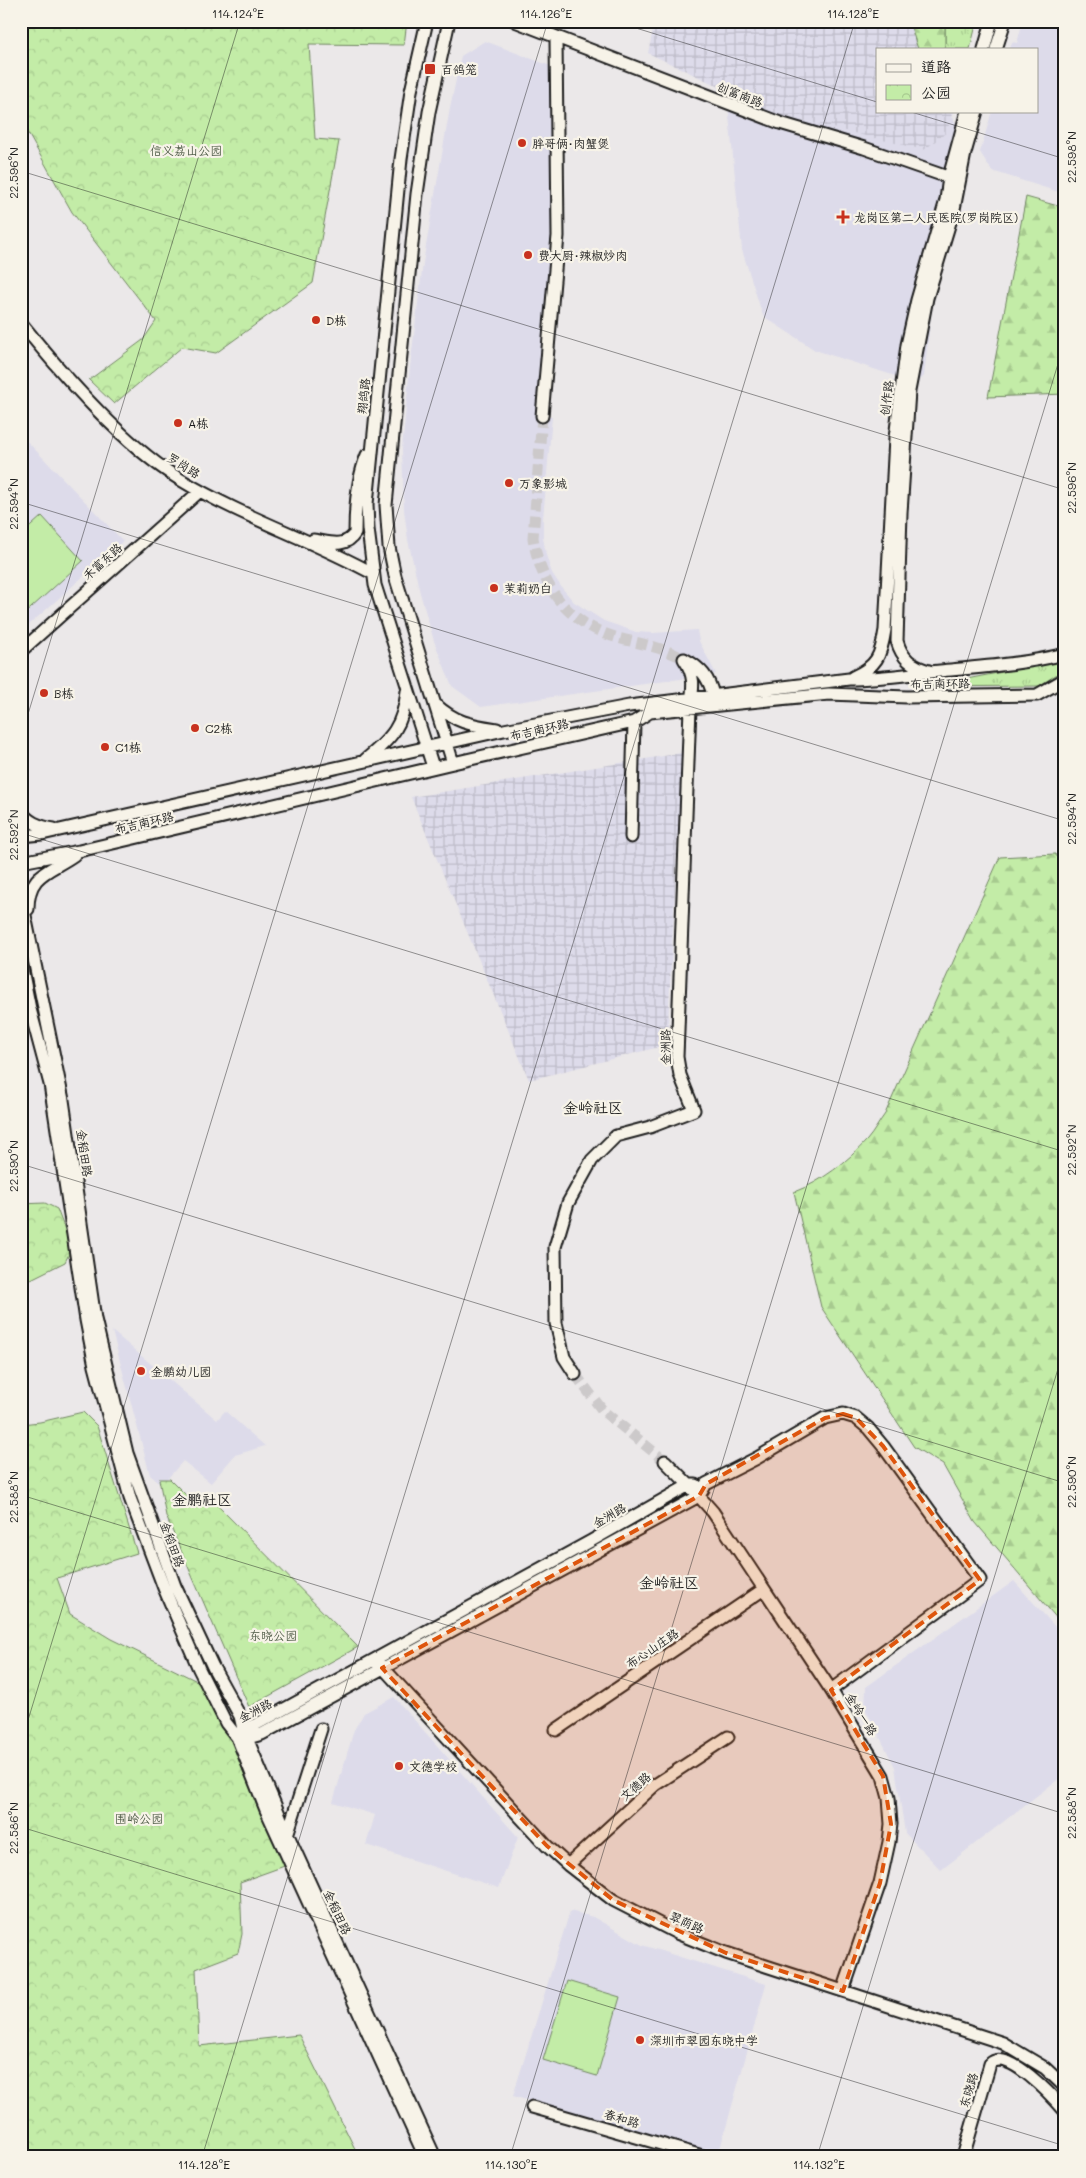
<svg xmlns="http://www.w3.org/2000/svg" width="1086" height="2178" font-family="Mali,'LXGW WenKai TC',sans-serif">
<defs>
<pattern id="industrial-grid" width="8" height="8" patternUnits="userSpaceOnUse" patternTransform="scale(1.25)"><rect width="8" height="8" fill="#dddbea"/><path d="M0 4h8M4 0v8" fill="none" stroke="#bdbbc8"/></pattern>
<pattern id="grass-tufts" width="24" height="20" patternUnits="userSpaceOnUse" patternTransform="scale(1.25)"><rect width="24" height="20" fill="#c3eca7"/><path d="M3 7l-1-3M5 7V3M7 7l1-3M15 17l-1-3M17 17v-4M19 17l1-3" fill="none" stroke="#a7ca8f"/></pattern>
<pattern id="forest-firs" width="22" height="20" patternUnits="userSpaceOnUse" patternTransform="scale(1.25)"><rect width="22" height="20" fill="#c3eca7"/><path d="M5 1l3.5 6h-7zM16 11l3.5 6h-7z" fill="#a7ca8f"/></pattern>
<pattern id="park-crowns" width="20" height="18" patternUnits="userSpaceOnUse" patternTransform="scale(1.25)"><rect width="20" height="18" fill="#c3eca7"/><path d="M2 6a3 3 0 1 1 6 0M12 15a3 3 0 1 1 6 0" fill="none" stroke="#a7ca8f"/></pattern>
</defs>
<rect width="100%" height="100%" fill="#ebe8e9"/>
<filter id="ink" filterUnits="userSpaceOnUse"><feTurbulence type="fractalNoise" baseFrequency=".02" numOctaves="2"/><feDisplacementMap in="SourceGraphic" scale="10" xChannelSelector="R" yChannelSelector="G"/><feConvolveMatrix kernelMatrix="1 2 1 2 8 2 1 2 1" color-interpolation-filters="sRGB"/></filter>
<g filter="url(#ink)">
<path fill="#dddbea" d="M 1023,21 L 1065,21 L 1065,194 L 992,171 L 980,152 L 992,111 L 1037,111 L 1037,49 L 1010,49 L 1012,42 L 1017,43 Z
M 485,41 L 553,67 L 551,240 L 535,415 L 552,417 L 543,519 L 543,537 L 546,555 L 552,573 L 562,588 L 574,602 L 604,621 L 636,632 L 653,633 L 697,630 L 699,641 L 716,674 L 481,707 L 452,686 L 434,641 L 420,593 L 408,540 L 404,510 L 402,449 L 410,367 L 423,263 L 450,108 L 461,56 Z
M 723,53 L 877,111 L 937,111 L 953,118 L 959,129 L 936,271 L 924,376 L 917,383 L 815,350 L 763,316 L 742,250 Z
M 21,435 L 123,541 L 21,632 Z
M 112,1331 L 217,1420 L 225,1411 L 265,1446 L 235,1455 L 211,1483 L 183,1461 L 162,1485 L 150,1475 Z
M 1014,1581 L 1065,1638 L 1065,1774 L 941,1870 L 905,1833 L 895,1767 L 865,1708 L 866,1687 Z
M 394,1697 L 518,1837 L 499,1888 L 366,1845 L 375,1815 L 333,1802 L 354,1730 L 364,1713 Z
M 570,1911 L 593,1917 L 642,1945 L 766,1984 L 718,2156 L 513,2096 Z"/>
<path fill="url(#industrial-grid)" d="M 655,21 L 909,21 L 918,49 L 877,49 L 877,111 L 953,111 L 947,132 L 924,150 L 779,115 L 648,53 Z
M 682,753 L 667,1045 L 529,1080 L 411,797 Z"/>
<path fill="url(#grass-tufts)" stroke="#708462" d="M 945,21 L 977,21 L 970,49 L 945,49 Z
M 1065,660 L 1065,669 L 1039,686 L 925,687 Z"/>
<path fill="url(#forest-firs)" stroke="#708462" d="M 909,21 L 945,21 L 945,49 L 918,49 Z
M 1026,197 L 1065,208 L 1065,394 L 988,397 Z
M 1055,854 L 1065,867 L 1065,1628 L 975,1522 L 943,1465 L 914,1447 L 821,1307 L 794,1192 C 821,1182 848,1161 867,1140 C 874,1132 879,1122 885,1114 L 1000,857 Z"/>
<path fill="url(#park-crowns)" stroke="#708462" d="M 21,21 L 407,21 L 404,45 L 309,44 L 315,139 L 339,141 L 313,283 L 216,353 L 182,347 L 114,404 L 89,380 L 143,340 L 156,321 L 72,212 L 21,121 Z
M 45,1203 L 57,1209 L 72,1248 L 65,1262 L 21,1284 L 21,1204 Z
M 83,1412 L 97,1426 L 137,1553 L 57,1578 L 70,1614 L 111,1639 L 199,1682 L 250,1773 L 290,1864 L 240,1882 L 242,1934 L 238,1953 L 196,1969 L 199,2046 L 299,2035 L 359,2157 L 21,2157 L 21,1424 L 40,1422 Z
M 159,1479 L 170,1479 L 198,1507 L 213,1501 L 358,1647 L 249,1707 L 166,1516 Z"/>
<path fill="#c3eca7" stroke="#708462" d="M 42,516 L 83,561 L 21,617 L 21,535 Z
M 567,1981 L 620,1997 L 597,2076 L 543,2060 Z"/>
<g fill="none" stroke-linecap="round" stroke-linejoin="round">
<path stroke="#ccc9ca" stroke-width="11" stroke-dasharray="11 5.5" stroke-linecap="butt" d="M 542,416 L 533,538 C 541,587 568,624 618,638 C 641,644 663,647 684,659
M 575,1374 L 603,1411 L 665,1461"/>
<g stroke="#1c1c1c" stroke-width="15">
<path id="minor" d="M 427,21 L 411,91 L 401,159 L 367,504 L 368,529 L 375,585 L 433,767
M 449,21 L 429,112 L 417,194 L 386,505 L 389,547 L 395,576 L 453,763
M 515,21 L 780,123 L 864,148 L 956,180
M 984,49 L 992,21
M 996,49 L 1005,21
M 21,323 C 63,375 124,446 181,480 C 242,517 310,539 372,573
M 542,416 L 558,236 L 556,39
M 313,540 C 329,542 345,549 355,533 C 355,506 357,479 367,455
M 21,651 L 200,491
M 686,660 C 701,668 709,678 713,695
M 929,671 C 912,666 902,659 897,641 L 901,513 L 909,391 L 927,298 L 954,209 L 965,153 L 977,111
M 853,677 C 877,666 881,656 885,630 L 895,438 L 907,345 L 917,300 L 946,200 L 949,177 L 967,111
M 435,704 C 456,723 471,725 497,729
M 365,760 C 392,738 403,726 407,691
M 21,811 C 28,823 41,827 54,829
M 21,836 L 42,834 L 504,730 L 629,706 L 849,679 C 880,679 909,674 940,671 C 982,667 1024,664 1065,654
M 631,837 L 634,722
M 21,862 L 79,851 L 453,763 L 634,722 L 650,712 L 829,694 L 907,697 L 1037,695 L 1065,679
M 21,896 L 63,1100 L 95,1319 L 127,1453 L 175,1586 L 213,1667 L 240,1716 L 243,1729 L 287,1833 L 435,2157
M 28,909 C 28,873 50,872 74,855
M 21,964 L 30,1009 L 50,1084 L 86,1320 L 95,1366 L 130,1498 L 164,1588 L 199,1669 L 226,1723 L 237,1737 L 266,1810 L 425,2157
M 575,1374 L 564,1357 L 556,1323 L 555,1247 L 568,1203 L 592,1160 L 616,1136 L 650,1127 L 694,1110 L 680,1075 L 677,1057 L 690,708 C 693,689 696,676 684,659
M 665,1461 L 689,1485 L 713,1512 L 831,1690 L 883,1776 L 889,1798 L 891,1824 L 889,1842 L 880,1883 L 843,1991
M 376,1660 L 547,1846 L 568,1865 L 613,1900 L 679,1934 L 726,1953 L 1003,2043 L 1045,2068 L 1065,2087
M 556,1730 L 764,1589
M 239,1734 L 243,1729 L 257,1724 L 591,1541 L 689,1485 L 696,1485
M 241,1737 L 248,1738 L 262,1734 L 699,1496 L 706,1484 L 757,1458 L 825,1418 L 843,1414 L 856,1418 L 868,1428 L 883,1446 L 980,1580 L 831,1690
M 287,1835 L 321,1729
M 568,1865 L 655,1785 L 728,1737
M 532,2107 L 706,2157
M 963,2157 L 990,2064 C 1007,2046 1054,2098 1065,2111"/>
</g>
<use href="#minor" stroke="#f7f3e8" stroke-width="11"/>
</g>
</g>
<path fill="#de560d" fill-opacity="0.2" stroke="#de560d" stroke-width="4" stroke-dasharray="10 6" stroke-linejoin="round" d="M 843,1414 L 856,1418 L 883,1446 L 980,1580 L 831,1690 L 883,1776 L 891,1824 L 880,1883 L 843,1991 L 726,1953 L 613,1900 L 547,1846 L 382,1668 L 699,1496 L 706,1484 L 825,1418 Z"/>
<path fill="none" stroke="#1c1c1c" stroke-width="1" stroke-opacity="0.45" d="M 613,21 L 877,102M 908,111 L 1065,159M 21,171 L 1065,490M 21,502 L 1065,821M 21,737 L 240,21M 21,833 L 1065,1152M 21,1164 L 1065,1483M 21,1495 L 1065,1814M 21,1743 L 548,21M 21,1827 L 1065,2146M 202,2157 L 855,21M 510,2157 L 1065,341M 817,2157 L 1065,1346"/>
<g fill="#c8321e" stroke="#f7f3e8" stroke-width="2">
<rect x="424" y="63" width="12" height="12" rx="2.5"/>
<circle cx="522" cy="143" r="5"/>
<path d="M840.5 209.5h5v5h5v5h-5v5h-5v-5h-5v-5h5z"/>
<circle cx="528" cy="255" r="5"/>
<circle cx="316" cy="320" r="5"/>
<circle cx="178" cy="423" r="5"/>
<circle cx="509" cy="483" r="5"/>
<circle cx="494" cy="588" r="5"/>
<circle cx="44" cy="693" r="5"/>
<circle cx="195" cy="728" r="5"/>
<circle cx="105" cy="747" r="5"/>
<circle cx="141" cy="1371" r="5"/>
<circle cx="399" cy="1766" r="5"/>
<circle cx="640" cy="2040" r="5"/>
</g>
<g text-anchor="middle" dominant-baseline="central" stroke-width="4.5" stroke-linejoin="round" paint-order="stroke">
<g font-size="12" fill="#1c1c1c" stroke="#f7f3e8" text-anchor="start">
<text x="441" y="69">百鸽笼</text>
<text x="532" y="143">胖哥俩·肉蟹煲</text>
<text x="854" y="217">龙岗区第二人民医院(罗岗院区)</text>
<text x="538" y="255">费大厨·辣椒炒肉</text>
<text x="326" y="320">D栋</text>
<text x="188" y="423">A栋</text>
<text x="519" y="483">万象影城</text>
<text x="504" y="588">茉莉奶白</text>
<text x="54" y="693">B栋</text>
<text x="205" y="728">C2栋</text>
<text x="115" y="747">C1栋</text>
<text x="151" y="1371">金鹏幼儿园</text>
<text x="409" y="1766">文德学校</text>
<text x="650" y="2040">深圳市翠园东晓中学</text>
</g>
<g font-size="12" fill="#1c1c1c" stroke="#f7f3e8">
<text transform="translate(740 94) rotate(21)">创富南路</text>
<text transform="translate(363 396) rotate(-84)">翔鸽路</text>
<text transform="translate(886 398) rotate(-83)">创作路</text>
<text transform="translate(184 465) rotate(32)">罗岗路</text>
<text transform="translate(102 561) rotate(-42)">禾富东路</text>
<text transform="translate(940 683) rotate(-1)">布吉南环路</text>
<text transform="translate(539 729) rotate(-13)">布吉南环路</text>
<text transform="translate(144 822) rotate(-13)">布吉南环路</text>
<text transform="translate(665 1047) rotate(-91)">金洲路</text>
<text transform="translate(85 1153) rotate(82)">金稻田路</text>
<text transform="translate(609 1515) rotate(-30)">金洲路</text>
<text transform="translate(173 1544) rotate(70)">金稻田路</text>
<text transform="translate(652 1648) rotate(-34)">布心山庄路</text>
<text transform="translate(255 1710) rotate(-27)">金洲路</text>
<text transform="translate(862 1714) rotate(58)">金岭一路</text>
<text transform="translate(635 1786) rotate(-41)">文德路</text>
<text transform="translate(338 1912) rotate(65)">金稻田路</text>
<text transform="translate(687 1922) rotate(23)">翠荫路</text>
<text transform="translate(968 2090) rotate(-73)">东晓路</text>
<text transform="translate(622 2118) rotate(16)">春和路</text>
</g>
<g font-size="12" fill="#4e5a46" stroke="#f7f3e8">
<text x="186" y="150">信义荔山公园</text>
<text x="273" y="1635">东晓公园</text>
<text x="139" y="1818">围岭公园</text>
</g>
<g font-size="15" fill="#1c1c1c" stroke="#f7f3e8">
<text x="593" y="1107">金岭社区</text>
<text x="202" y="1499">金鹏社区</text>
<text x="669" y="1582">金岭社区</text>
</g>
</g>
<rect width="1086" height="2178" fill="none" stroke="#f7f3e8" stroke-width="55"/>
<rect x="876" y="48" width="162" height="65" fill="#f7f3e8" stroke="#9f9d96"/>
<rect x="886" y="64" width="25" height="8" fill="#f7f3e8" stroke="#9f9d96"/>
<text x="921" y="72" font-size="15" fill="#1c1c1c">道路</text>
<rect x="886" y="85" width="25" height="15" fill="url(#park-crowns)" stroke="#9f9d96"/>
<text x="921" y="98" font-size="15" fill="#1c1c1c">公园</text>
<rect x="28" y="28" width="1030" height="2122" fill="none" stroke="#1c1c1c" stroke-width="2"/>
<g font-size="12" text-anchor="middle" fill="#1c1c1c">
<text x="238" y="18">114.124°E</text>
<text x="546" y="18">114.126°E</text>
<text x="853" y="18">114.128°E</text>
<text transform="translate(1072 157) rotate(-90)" y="4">22.598°N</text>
<text transform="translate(14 173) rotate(-90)" y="4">22.596°N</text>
<text transform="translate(1072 488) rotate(-90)" y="4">22.596°N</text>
<text transform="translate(14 504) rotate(-90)" y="4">22.594°N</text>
<text transform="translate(1072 819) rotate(-90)" y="4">22.594°N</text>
<text transform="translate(14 835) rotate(-90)" y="4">22.592°N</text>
<text transform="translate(1072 1150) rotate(-90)" y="4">22.592°N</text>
<text transform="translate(14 1166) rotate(-90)" y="4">22.590°N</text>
<text transform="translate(1072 1482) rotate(-90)" y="4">22.590°N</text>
<text transform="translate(14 1497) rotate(-90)" y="4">22.588°N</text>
<text transform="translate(1072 1813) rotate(-90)" y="4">22.588°N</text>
<text transform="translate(14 1828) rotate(-90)" y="4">22.586°N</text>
<text x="204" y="2169">114.128°E</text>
<text x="511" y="2169">114.130°E</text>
<text x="819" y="2169">114.132°E</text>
</g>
</svg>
